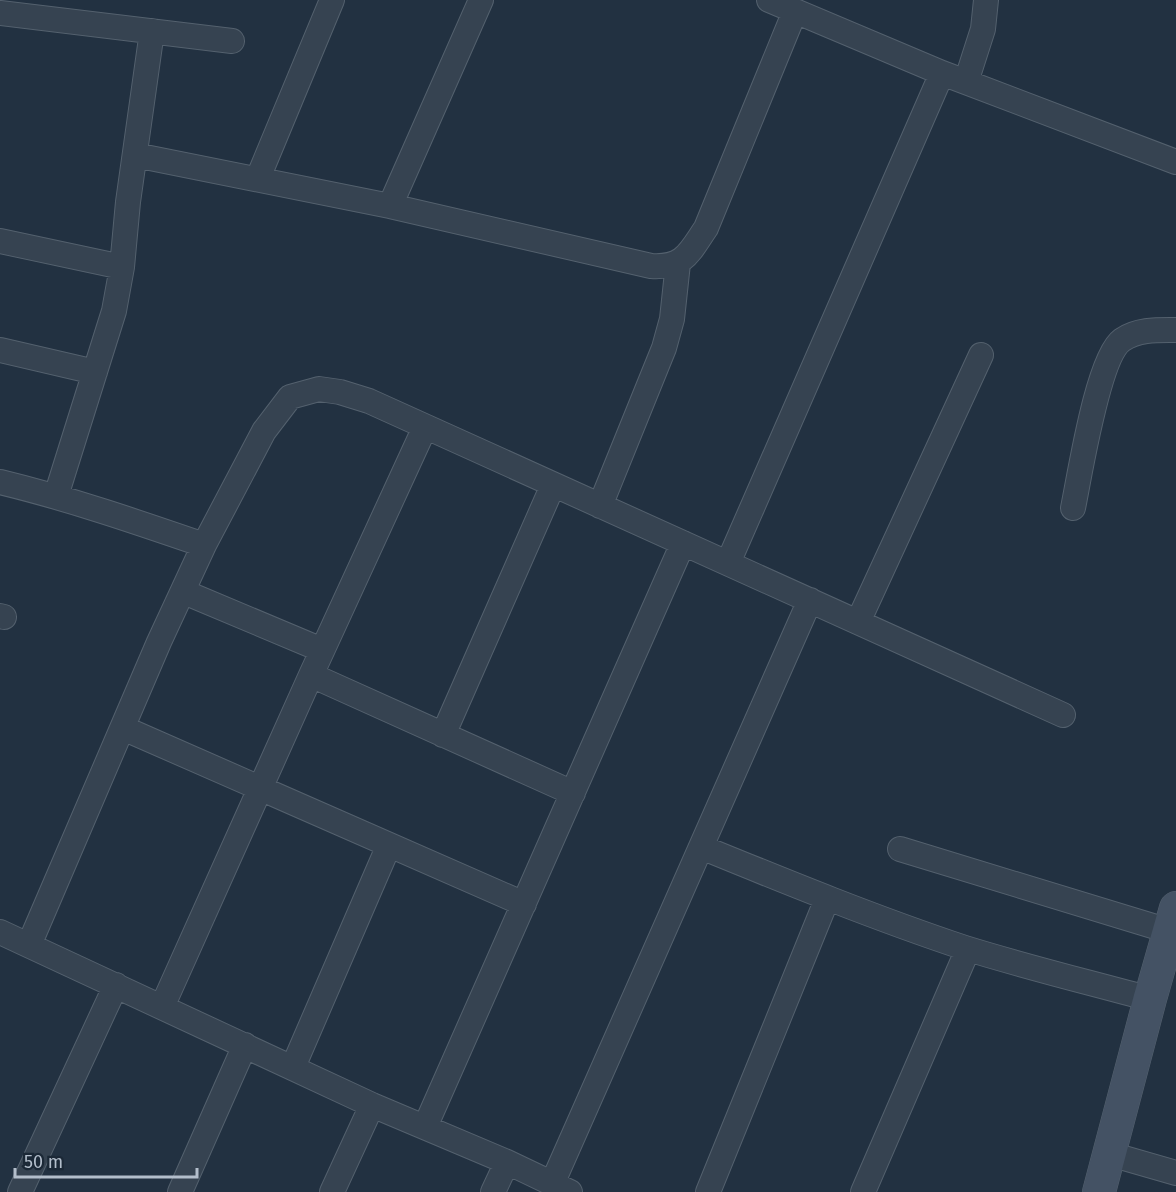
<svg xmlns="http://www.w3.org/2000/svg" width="1176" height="1192" font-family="'Fira Sans',sans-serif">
<rect width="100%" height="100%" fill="#223141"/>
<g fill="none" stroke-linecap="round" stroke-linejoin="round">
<g stroke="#54616e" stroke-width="26">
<path id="street" d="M 769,0 L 942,73 L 1176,162
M 0,13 L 232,41
M 966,82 L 983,29 L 986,0
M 135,155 L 390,206 L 651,266 C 684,268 689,253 706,228 L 795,11
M 258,178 L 332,0
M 390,206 L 481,0
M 0,241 L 122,267
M 0,350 L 95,372
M 0,482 C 70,499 137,522 204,545
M 56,496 L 114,311 L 122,267 L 128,202 L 152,31
M 600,506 L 664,348 L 672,319 L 678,263
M 1073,508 C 1080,474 1098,357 1122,340 C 1138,329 1158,330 1176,330
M 728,563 L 942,73
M 184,592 L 322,650
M 0,616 L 4,617
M 858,622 L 981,355
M 311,675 L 573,793
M 123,728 L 524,904
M 443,735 L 553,485
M 701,847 C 789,883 875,918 965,948 C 1026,967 1088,982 1150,999
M 900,849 L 1169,931
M 0,932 L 372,1105 L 507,1162 L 570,1192
M 29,945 L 159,642 L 204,545 L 264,431 L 290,397 L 319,389 L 340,392 L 369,401 L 1063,715
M 162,1007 L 311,675 L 425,427
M 293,1067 L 389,845
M 425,1127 L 683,543
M 1110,1154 L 1176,1173
M 552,1184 L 810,600
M 20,1192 L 116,985
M 180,1192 L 245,1045
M 332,1192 L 372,1105
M 493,1192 L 507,1162
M 708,1192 L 827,899
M 863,1192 L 968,949"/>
</g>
<g stroke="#54616e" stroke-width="34">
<path id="secondary" d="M 1099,1192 L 1150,999 L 1176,908"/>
</g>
<use href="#street" stroke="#364351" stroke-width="24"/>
<use href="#secondary" stroke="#445264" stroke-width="33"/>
</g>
<path d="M15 1168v9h182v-9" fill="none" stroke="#b3becb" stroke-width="3"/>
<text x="24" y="1168" font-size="18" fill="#b3becb" stroke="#1b2836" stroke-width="4.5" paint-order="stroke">50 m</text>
</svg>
